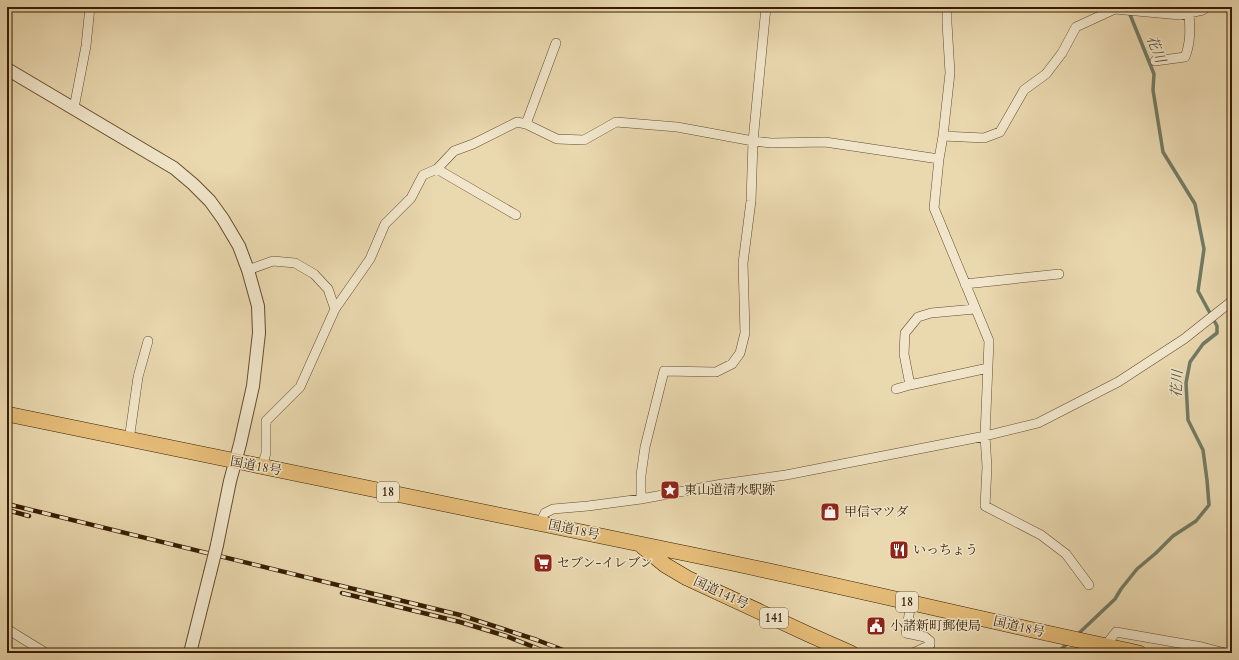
<svg xmlns="http://www.w3.org/2000/svg" width="1239" height="660" font-family="Cardo,'Noto Serif JP',serif">
<rect width="100%" height="100%" fill="#ead8af"/>
<filter id="stains"><feTurbulence type="fractalNoise" baseFrequency=".005" numOctaves="4"/><feColorMatrix values="0 0 0 0 .2 0 0 0 0 .09 0 0 0 0 .02 0 0 0 .5 -.17"/></filter>
<radialGradient id="worn" r=".72"><stop offset=".6" stop-color="#630" stop-opacity="0"/><stop offset="1" stop-color="#630" stop-opacity=".3"/></radialGradient>
<g fill="none" stroke-linecap="round" stroke-linejoin="round">
<path stroke="#717b66" stroke-width="3.5" d="M 1077,635 L 1115,599 L 1121,589 L 1137,569 L 1156,553 L 1173,536 L 1196,521 L 1209,505 L 1207,480 L 1203,450 L 1188,420 L 1186,383 L 1190,362 L 1203,344 L 1217,333 L 1217,326 L 1198,291 L 1204,249 L 1195,204 L 1163,152 L 1153,90 L 1154,74 L 1129,12
M 1057,653 L 1068,643"/>
<g stroke="#634c2c" stroke-width="10">
<path id="minor" d="M 947,7 L 947,23 L 950,73 L 943,136 L 939,159 L 934,208 L 989,341 L 985,436 L 987,467 L 985,506 L 1041,535 L 1066,554 L 1089,585
M 1155,61 L 1185,57 C 1191,42 1190,28 1189,13
M 74,108 L 86,46 L 90,7
M 526,124 L 556,43
M 943,136 L 984,138 L 1000,132 L 1024,90 L 1046,74 L 1062,53 L 1076,27 L 1115,9 L 1180,15 L 1203,10 L 1206,7
M 437,169 L 516,215
M 248,270 L 273,261 L 295,263 L 314,274 L 328,289 L 335,309
M 965,284 L 1059,274
M 910,385 L 904,354 L 905,333 L 918,317 L 931,313 L 975,309
M 896,389 L 910,385 L 988,368
M 129,440 L 138,377 L 148,341
M 262,467 L 266,453 L 266,421 L 300,387 L 335,309 L 370,259 L 385,224 L 411,198 L 423,175 L 437,169 L 454,151 L 473,144 L 517,122 L 526,124 L 557,139 L 584,140 L 616,122 L 677,127 L 753,141 L 771,143 L 825,142 L 939,159
M 641,499 L 641,475 L 645,447 L 664,371 L 716,372 L 732,364 L 740,353 L 745,333 L 743,263 L 751,201 L 753,141 L 766,7
M 540,523 L 545,513 L 553,509 L 588,506 L 641,499 L 722,484 L 786,475 L 985,436 L 1038,423 L 1118,382 L 1184,339 L 1232,301
M 911,603 L 906,633 L 925,637 L 930,641 L 930,645 L 913,653
M 7,629 L 46,653
M 1105,646 L 1116,632 L 1202,647 L 1225,653"/>
</g>
<g stroke="#634c2c" stroke-width="14">
<path id="tertiary" d="M 7,69 L 174,168 L 193,184 L 210,201 L 223,219 L 239,246 L 248,270 L 258,306 L 259,333 L 253,386 L 240,444 L 230,481 L 217,545
M 190,653 L 210,573"/>
</g>
<g stroke="#361d00" stroke-width="16">
<path id="trunk" d="M 7,414 C 240,463 474,510 708,558 C 852,588 995,623 1139,653
M 643,547 L 665,565 L 687,578 L 810,635 L 851,653"/>
</g>
<use href="#minor" stroke="#f1e6cb" stroke-width="9"/>
<use href="#tertiary" stroke="#f1e6cb" stroke-width="12"/>
<use href="#trunk" stroke="#e5bc78" stroke-width="15"/>
<g stroke="#361d00" stroke-width="4.5">
<path id="rail" d="M 7,504 L 460,615 L 537,640 L 571,653
M 7,510 L 29,516
M 342,593 L 460,622 L 506,636 L 549,653"/>
</g>
<use href="#rail" stroke="#f1e6cb" stroke-width="3" stroke-dasharray="9" stroke-linecap="butt"/>
<g stroke="#634c2c" stroke-width="14" stroke-linecap="butt">
<path id="tertiary-bridge" d="M 210,573 L 217,545"/>
</g>
<use href="#tertiary-bridge" stroke="#f1e6cb" stroke-width="12"/>
</g>
<defs>
<g id="sight-square" transform="scale(1)"><rect x="-9" y="-9" width="18" height="18" rx="4" fill="#8f2418" stroke="#f1e6cb"/><path d="M0-6L1.8-2.2L6-1.7L2.9 1.2L3.7 5.4L0 3.3L-3.7 5.4L-2.9 1.2L-6-1.7L-1.8-2.2Z" fill="#fff"/></g>
<g id="shop-square" transform="scale(1)"><rect x="-9" y="-9" width="18" height="18" rx="4" fill="#8f2418" stroke="#f1e6cb"/><path d="M-5-2.5h2.3a2.7 3.5 0 0 1 5.4 0H5L5.5 6h-11ZM-1.5-2.5h3a1.5 2.3 0 0 0-3 0Z" fill="#fff"/></g>
<g id="restaurant-square" transform="scale(1)"><rect x="-9" y="-9" width="18" height="18" rx="4" fill="#8f2418" stroke="#f1e6cb"/><path d="M-5-6h1v4h1v-4h1v4h1v-4h1v5L-1.5 .5V6h-2V.5L-5-1ZM5-6V6H3V1.5H1.5Q1.5-4 5-6Z" fill="#fff"/></g>
<g id="supermarket-square" transform="scale(1)"><rect x="-9" y="-9" width="18" height="18" rx="4" fill="#8f2418" stroke="#f1e6cb"/><path d="M-6-5.5h2.5l.6 2H6L4.5 2H-2.5L-4.4-4H-6ZM-1.5 3.2a1.3 1.3 0 1 0 .1 0ZM3 3.2a1.3 1.3 0 1 0 .1 0Z" fill="#fff"/></g>
<g id="civic-square" transform="scale(1)"><rect x="-9" y="-9" width="18" height="18" rx="4" fill="#8f2418" stroke="#f1e6cb"/><path d="M-.6-6.5H3V-4.5H.6V-3L4-1V1h2V6H-6V1h2V-1L-.6-3ZM-1.2 2.5V6h2.4V2.5Z" fill="#fff"/></g>
</defs>
<g fill-rule="evenodd">
<use href="#sight-square" x="670" y="490"/>
<use href="#shop-square" x="830" y="512"/>
<use href="#restaurant-square" x="899" y="550"/>
<use href="#supermarket-square" x="543" y="563"/>
<use href="#civic-square" x="876" y="626"/>
</g>
<g text-anchor="middle" dominant-baseline="central" stroke-width="3" stroke-linejoin="round" paint-order="stroke">
<g fill="#f1e6cb" stroke="#6e593d" stroke-width="1">
<rect x="377" y="482" width="22" height="20" rx="3"/>
<rect x="896" y="592" width="22" height="20" rx="3"/>
<rect x="760" y="608" width="28" height="20" rx="3"/>
</g>
<g font-size="12" font-weight="bold" fill="#361d00">
<text x="388" y="492">18</text>
<text x="907" y="602">18</text>
<text x="774" y="618">141</text>
</g>
<g font-size="13" fill="#361d00" stroke="#f1e6cb">
<text transform="translate(256 466) rotate(11)">国道18号</text>
<text transform="translate(574 530) rotate(12)">国道18号</text>
<text transform="translate(721 593) rotate(25)">国道141号</text>
<text transform="translate(1019 627) rotate(13)">国道18号</text>
</g>
<g font-size="13" fill="#361d00" stroke="#f1e6cb" text-anchor="start">
<text x="684" y="490">東山道清水駅跡</text>
<text x="844" y="512">甲信マツダ</text>
<text x="913" y="550">いっちょう</text>
<text x="557" y="563">セブン-イレブン</text>
<text x="890" y="626">小諸新町郵便局</text>
</g>
<g font-size="14" font-style="italic" fill="#534c33" stroke="#f1e6cb">
<text transform="translate(1156 49) rotate(68)">花川</text>
<text transform="translate(1177 384) rotate(-87)">花川</text>
</g>
</g>
<rect width="1239" height="660" fill="none" stroke="#ead8af" stroke-width="24"/>
<rect x="8" y="8" width="1223" height="644" fill="none" stroke="#361d00" stroke-width="2"/>
<rect x="12" y="12" width="1215" height="636" fill="none" stroke="#361d00"/>
<rect width="100%" height="100%" filter="url(#stains)"/>
<rect width="100%" height="100%" fill="url(#worn)"/>
</svg>
